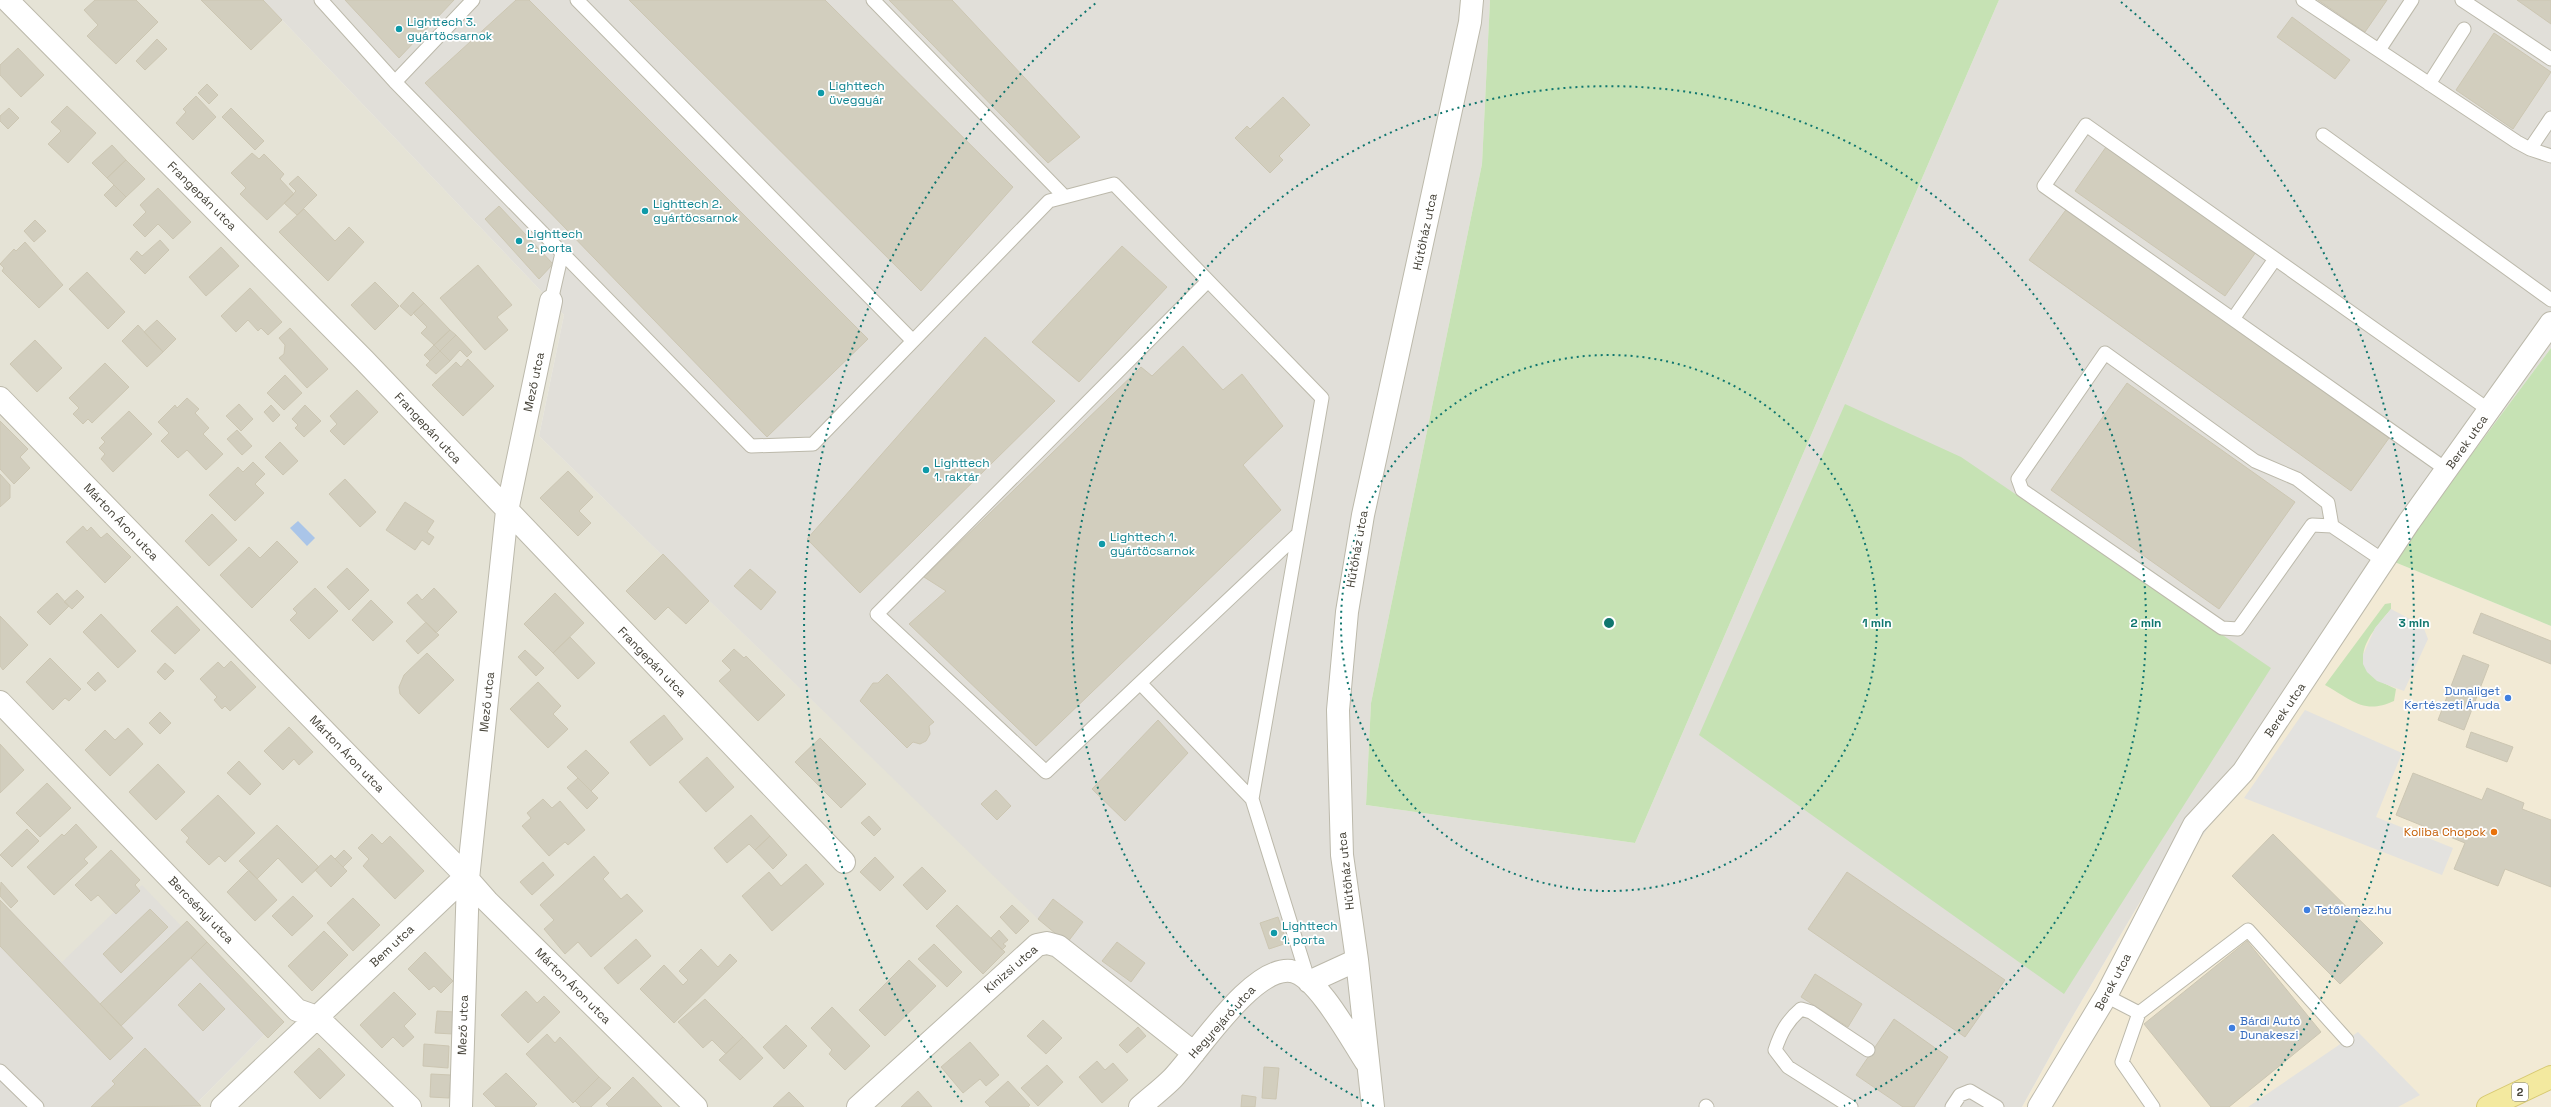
<svg xmlns="http://www.w3.org/2000/svg" width="2551" height="1107" font-family="'Space Grotesk',sans-serif">
<rect width="100%" height="100%" fill="#f2f0e8"/>
<path fill="#e5e3d6" d="M 0,0 L 263,0 L 564,315 L 539,436 L 923,807 L 1180,1040 L 1170,1093 L 1155,1107 L 193,1107 L 275,1024 L 62,963 L 0,900 Z"/>
<path fill="#f2ead5" d="M 2392,561 L 2551,626 L 2551,1107 L 2022,1107 L 2064,1031 L 2170,851 Z"/>
<path fill="#e1dfd9" d="M 263,0 L 1490,0 L 1482,164 L 1371,703 L 1366,805 L 1635,843 L 1999,0 L 2551,0 L 2551,348 L 2392,561 L 2185,861 L 2170,851 L 2064,1031 L 2022,1107 L 1155,1107 L 1170,1093 L 1180,1040 L 1038,919 L 539,436 L 564,315 Z
M 142,885 L 275,1024 L 193,1107 L 0,1107 L 0,900 L 62,962 Z"/>
<path fill="#c6e2b4" d="M 1490,0 L 1999,0 L 1635,843 L 1366,805 L 1371,703 L 1482,164 Z
M 2551,348 L 2551,626 L 2392,561 Z
M 1845,404 L 1961,457 L 2271,668 L 2064,994 L 1699,735 Z
M 2391,603 L 2391,609 C 2362,643 2345,667 2396,689 L 2394,701 C 2364,715 2352,700 2325,685 L 2385,604 Z"/>
<path fill="#e3e2df" d="M 2391,609 L 2423,626 L 2428,639 L 2404,691 L 2377,681 L 2367,672 L 2363,664 L 2363,655 L 2375,628 Z
M 2305,710 L 2402,753 L 2376,817 L 2453,848 L 2442,875 L 2244,798 Z
M 2358,1032 L 2420,1095 L 2398,1107 L 2248,1107 Z"/>
<path fill="#aac5e8" d="M 298,521 L 315,538 L 307,546 L 290,528 Z"/>
<path fill="#d2cebe" stroke="#ccc6b2" d="M 95,0 L 136,0 L 158,22 L 116,64 L 87,36 L 98,25 L 84,10 Z
M 201,0 L 263,0 L 282,20 L 251,50 Z
M 345,0 L 454,0 L 399,58 Z
M 516,0 L 529,0 L 868,339 L 767,437 L 425,83 Z
M 629,0 L 825,0 L 1013,187 L 921,291 Z
M 889,0 L 952,0 L 1080,137 L 1048,163 Z
M 2318,0 L 2387,0 L 2365,32 Z
M 2517,0 L 2551,0 L 2551,24 Z
M 2292,17 L 2350,60 L 2335,79 L 2277,37 Z
M 2494,33 L 2551,72 L 2513,129 L 2456,90 Z
M 157,39 L 167,49 L 145,70 L 136,61 Z
M 18,48 L 44,75 L 21,97 L 0,75 L 0,65 Z
M 207,84 L 218,95 L 209,104 L 198,93 Z
M 196,96 L 216,117 L 193,140 L 176,123 L 186,112 L 183,109 Z
M 1283,97 L 1310,125 L 1279,156 L 1283,160 L 1270,173 L 1235,138 L 1247,126 L 1250,129 Z
M 67,106 L 96,133 L 68,163 L 48,144 L 61,131 L 51,122 Z
M 9,108 L 19,118 L 8,129 L 0,121 L 0,116 Z
M 231,108 L 264,141 L 255,150 L 222,117 Z
M 112,145 L 126,160 L 107,178 L 92,163 Z
M 2106,147 L 2256,252 L 2225,296 L 2075,191 Z
M 252,153 L 259,159 L 264,154 L 284,174 L 280,179 L 294,194 L 267,220 L 240,194 L 246,188 L 231,173 Z
M 126,160 L 145,179 L 126,197 L 107,178 Z
M 298,176 L 317,195 L 297,215 L 284,203 L 296,191 L 289,184 Z
M 114,185 L 126,197 L 116,207 L 104,195 Z
M 158,188 L 191,222 L 173,239 L 158,224 L 145,237 L 133,225 L 146,212 L 140,205 Z
M 499,206 L 553,264 L 539,279 L 485,219 Z
M 2068,207 L 2389,438 L 2351,491 L 2029,260 Z
M 304,209 L 335,241 L 349,227 L 364,242 L 328,281 L 279,232 Z
M 35,220 L 46,231 L 34,242 L 24,231 Z
M 160,240 L 169,250 L 145,274 L 130,259 L 137,251 L 142,256 Z
M 25,242 L 63,285 L 39,308 L 2,271 L 4,268 L 0,264 L 14,249 L 16,251 Z
M 1122,246 L 1167,287 L 1079,382 L 1032,342 Z
M 221,247 L 239,266 L 206,296 L 189,277 Z
M 478,265 L 512,305 L 497,317 L 508,330 L 485,350 L 440,298 Z
M 87,272 L 125,312 L 108,329 L 69,289 Z
M 375,282 L 399,306 L 375,330 L 351,305 Z
M 250,288 L 282,322 L 268,335 L 261,328 L 258,331 L 248,320 L 236,332 L 221,316 Z
M 413,292 L 424,303 L 411,316 L 400,306 Z
M 424,303 L 450,330 L 434,345 L 421,333 L 427,327 L 413,313 Z
M 157,320 L 176,339 L 163,352 L 144,332 Z
M 138,325 L 163,352 L 147,367 L 122,341 Z
M 290,328 L 328,369 L 307,388 L 279,358 L 284,354 L 285,345 L 279,338 Z
M 450,330 L 456,335 L 440,351 L 434,345 Z
M 456,335 L 472,352 L 467,357 L 460,350 L 450,361 L 440,351 Z
M 985,337 L 1055,401 L 860,593 L 807,539 Z
M 35,340 L 62,368 L 37,392 L 10,364 Z
M 434,345 L 440,351 L 430,361 L 424,355 Z
M 1183,346 L 1223,390 L 1242,374 L 1283,426 L 1243,465 L 1281,510 L 1036,746 L 909,624 L 946,591 L 924,577 L 1141,367 L 1152,376 Z
M 440,351 L 450,361 L 436,374 L 426,365 Z
M 468,359 L 494,386 L 463,416 L 432,385 L 456,362 L 461,367 Z
M 105,363 L 129,387 L 92,423 L 88,419 L 83,424 L 73,414 L 79,408 L 69,398 Z
M 285,375 L 302,393 L 284,410 L 267,393 Z
M 2127,383 L 2295,502 L 2219,609 L 2051,490 Z
M 357,390 L 378,412 L 344,445 L 330,431 L 337,424 L 330,416 Z
M 187,398 L 199,409 L 195,413 L 209,428 L 203,434 L 223,454 L 206,470 L 187,450 L 178,458 L 161,441 L 169,433 L 158,422 L 175,405 L 177,408 Z
M 239,404 L 253,419 L 241,431 L 226,416 Z
M 271,405 L 280,415 L 273,422 L 264,412 Z
M 305,405 L 321,421 L 304,437 L 295,428 L 298,425 L 292,419 Z
M 129,411 L 152,434 L 113,472 L 101,459 L 105,454 L 99,448 L 105,442 L 101,438 Z
M 0,421 L 28,449 L 20,457 L 30,468 L 14,484 L 0,469 Z
M 237,430 L 252,446 L 242,455 L 227,439 Z
M 280,442 L 298,461 L 283,475 L 265,457 Z
M 253,462 L 265,474 L 255,484 L 264,493 L 235,521 L 209,495 L 238,467 L 243,472 Z
M 568,471 L 593,497 L 579,511 L 591,523 L 578,536 L 540,498 Z
M 0,474 L 10,485 L 10,498 L 0,507 Z
M 345,479 L 376,512 L 360,527 L 329,494 Z
M 405,502 L 434,521 L 427,532 L 434,537 L 429,545 L 422,540 L 415,550 L 386,530 Z
M 212,514 L 237,540 L 209,566 L 185,541 Z
M 83,526 L 87,531 L 91,527 L 101,538 L 107,533 L 131,557 L 105,583 L 66,542 Z
M 277,541 L 298,562 L 252,608 L 220,575 L 249,547 L 260,558 Z
M 663,554 L 709,601 L 686,624 L 668,607 L 655,620 L 626,591 Z
M 347,568 L 369,590 L 349,610 L 327,587 Z
M 750,569 L 776,592 L 761,610 L 734,586 Z
M 315,588 L 338,611 L 309,639 L 290,620 L 297,613 L 293,609 Z
M 434,588 L 457,612 L 436,633 L 407,603 L 417,594 L 422,600 Z
M 77,590 L 84,597 L 72,609 L 64,602 Z
M 57,593 L 69,606 L 50,625 L 37,612 Z
M 555,593 L 584,623 L 553,653 L 524,624 Z
M 371,600 L 393,622 L 373,641 L 352,620 Z
M 177,606 L 200,630 L 175,654 L 151,631 Z
M 2481,613 L 2551,641 L 2551,664 L 2473,633 Z
M 101,614 L 136,651 L 118,668 L 83,632 Z
M 0,616 L 28,645 L 3,670 L 0,666 Z
M 426,622 L 439,635 L 418,654 L 406,641 Z
M 570,637 L 595,663 L 578,679 L 553,653 Z
M 734,649 L 744,658 L 746,656 L 785,695 L 758,721 L 719,681 L 731,670 L 722,661 Z
M 525,650 L 544,668 L 536,676 L 518,657 Z
M 427,653 L 454,680 L 419,714 L 400,694 L 399,687 L 404,675 Z
M 2463,655 L 2489,665 L 2464,730 L 2438,720 Z
M 50,658 L 81,689 L 69,701 L 65,698 L 53,710 L 26,682 Z
M 231,661 L 256,687 L 230,711 L 225,706 L 222,709 L 214,700 L 217,697 L 200,679 L 218,662 L 224,668 Z
M 165,663 L 174,671 L 165,680 L 157,672 Z
M 98,672 L 106,681 L 95,691 L 87,683 Z
M 887,674 L 934,722 L 929,726 L 930,734 L 926,741 L 920,744 L 913,742 L 907,748 L 860,701 L 873,683 L 878,683 Z
M 538,682 L 561,706 L 553,714 L 568,729 L 548,748 L 510,709 Z
M 160,712 L 171,723 L 160,734 L 149,723 Z
M 664,715 L 683,739 L 650,766 L 630,742 Z
M 1158,720 L 1188,753 L 1125,821 L 1092,789 Z
M 289,727 L 313,752 L 299,765 L 294,759 L 283,770 L 264,751 Z
M 128,728 L 143,744 L 110,776 L 85,750 L 105,730 L 115,740 Z
M 2471,732 L 2513,747 L 2507,762 L 2466,747 Z
M 820,738 L 866,784 L 841,808 L 795,762 Z
M 0,744 L 24,770 L 0,793 Z
M 586,750 L 609,773 L 591,791 L 567,767 Z
M 707,757 L 734,787 L 706,812 L 679,782 Z
M 239,761 L 261,784 L 250,795 L 227,773 Z
M 158,764 L 185,792 L 156,820 L 129,792 Z
M 2413,773 L 2482,800 L 2487,788 L 2524,803 L 2522,809 L 2551,820 L 2551,887 L 2505,869 L 2498,886 L 2454,869 L 2465,843 L 2396,815 Z
M 578,778 L 598,798 L 587,809 L 567,788 Z
M 47,783 L 71,808 L 40,837 L 16,813 Z
M 996,790 L 1011,806 L 997,820 L 981,804 Z
M 218,795 L 255,833 L 225,862 L 219,856 L 209,865 L 186,842 L 189,838 L 181,830 Z
M 543,799 L 552,808 L 560,801 L 585,830 L 568,845 L 565,842 L 549,856 L 522,826 L 531,818 L 527,813 Z
M 751,815 L 770,836 L 755,850 L 749,844 L 727,863 L 714,848 Z
M 869,816 L 881,829 L 874,836 L 861,823 Z
M 76,824 L 97,847 L 84,859 L 88,863 L 54,895 L 27,867 L 62,834 L 64,836 Z
M 277,825 L 319,867 L 302,883 L 278,858 L 257,879 L 239,861 Z
M 27,829 L 39,841 L 12,867 L 0,855 Z
M 372,834 L 382,844 L 390,836 L 424,871 L 395,899 L 363,866 L 369,859 L 358,848 Z
M 2273,834 L 2383,943 L 2340,984 L 2232,876 Z
M 770,836 L 787,855 L 773,869 L 755,850 Z
M 111,850 L 140,880 L 135,885 L 140,891 L 116,914 L 98,895 L 91,901 L 75,885 Z
M 344,850 L 352,858 L 343,867 L 335,859 Z
M 331,855 L 347,871 L 331,887 L 315,870 Z
M 594,856 L 609,873 L 603,879 L 621,899 L 627,894 L 643,911 L 591,957 L 578,942 L 565,954 L 544,929 L 554,920 L 540,905 Z
M 875,857 L 894,877 L 880,891 L 860,872 Z
M 543,862 L 554,875 L 532,895 L 520,882 Z
M 806,864 L 824,884 L 772,931 L 742,896 L 769,872 L 781,886 Z
M 922,867 L 946,891 L 927,910 L 903,885 Z
M 249,870 L 277,900 L 255,921 L 227,892 Z
M 1847,872 L 2005,980 L 1965,1037 L 1808,929 Z
M 1,882 L 18,901 L 11,908 L 0,896 Z
M 293,896 L 313,916 L 292,936 L 272,916 Z
M 353,898 L 380,925 L 353,951 L 327,923 Z
M 1053,899 L 1083,922 L 1067,943 L 1038,919 Z
M 0,900 L 133,1038 L 110,1060 L 0,946 Z
M 957,905 L 1005,952 L 983,974 L 936,926 Z
M 1012,905 L 1029,921 L 1016,934 L 1000,917 Z
M 150,909 L 168,927 L 121,973 L 103,954 Z
M 1278,917 L 1287,943 L 1269,949 L 1260,923 Z
M 187,921 L 207,942 L 121,1026 L 100,1004 Z
M 999,930 L 1008,940 L 1003,944 L 1006,946 L 1002,950 L 991,938 Z
M 324,931 L 348,955 L 312,991 L 288,966 Z
M 636,939 L 651,956 L 618,984 L 604,968 Z
M 2247,941 L 2321,1032 L 2229,1107 L 2211,1107 L 2144,1024 Z
M 207,942 L 284,1022 L 268,1038 L 191,958 Z
M 1117,942 L 1145,963 L 1131,982 L 1102,961 Z
M 934,944 L 962,972 L 947,987 L 918,959 Z
M 701,949 L 718,967 L 730,954 L 737,961 L 674,1023 L 640,989 L 664,965 L 683,985 L 688,980 L 679,971 Z
M 425,952 L 453,981 L 441,993 L 434,986 L 429,990 L 408,969 Z
M 909,960 L 936,986 L 885,1036 L 859,1010 Z
M 1815,974 L 1862,1004 L 1848,1027 L 1801,997 Z
M 200,983 L 225,1009 L 203,1031 L 178,1005 Z
M 526,991 L 537,1003 L 544,996 L 560,1012 L 528,1043 L 501,1015 Z
M 394,992 L 416,1014 L 404,1026 L 414,1037 L 403,1047 L 393,1037 L 382,1048 L 360,1025 Z
M 705,999 L 743,1037 L 726,1054 L 712,1040 L 703,1048 L 678,1022 Z
M 832,1007 L 870,1046 L 845,1070 L 829,1054 L 832,1050 L 811,1028 Z
M 437,1011 L 455,1012 L 453,1034 L 435,1033 Z
M 1894,1019 L 1948,1057 L 1914,1107 L 1903,1107 L 1856,1075 Z
M 1043,1020 L 1062,1038 L 1046,1054 L 1027,1036 Z
M 786,1025 L 807,1046 L 784,1069 L 763,1047 Z
M 1138,1027 L 1146,1036 L 1127,1053 L 1119,1045 Z
M 547,1034 L 555,1043 L 560,1037 L 599,1077 L 573,1103 L 526,1054 Z
M 743,1037 L 763,1058 L 740,1080 L 719,1060 Z
M 970,1042 L 999,1075 L 986,1086 L 980,1079 L 963,1093 L 941,1067 Z
M 424,1044 L 449,1046 L 448,1068 L 423,1066 Z
M 145,1048 L 201,1106 L 91,1107 L 115,1084 L 112,1081 Z
M 319,1048 L 345,1075 L 320,1099 L 294,1072 Z
M 1097,1061 L 1105,1070 L 1113,1063 L 1128,1080 L 1102,1103 L 1079,1077 Z
M 1047,1065 L 1063,1082 L 1038,1106 L 1021,1088 Z
M 1264,1067 L 1279,1068 L 1276,1099 L 1262,1098 Z
M 506,1073 L 537,1104 L 534,1107 L 496,1107 L 483,1094 Z
M 431,1074 L 451,1075 L 449,1098 L 430,1097 Z
M 599,1077 L 611,1088 L 591,1107 L 581,1107 L 575,1101 Z
M 633,1077 L 662,1107 L 609,1107 L 606,1104 Z
M 1008,1081 L 1030,1105 L 1028,1107 L 990,1107 L 985,1102 Z
M 918,1091 L 932,1107 L 901,1107 Z
M 789,1092 L 804,1107 L 773,1107 Z
M 1242,1095 L 1256,1097 L 1255,1107 L 1241,1107 Z"/>
<g fill="none" stroke-linecap="round" stroke-linejoin="round">
<g stroke="#bcb9ab" stroke-width="15">
<path id="service" d="M 321,0 L 395,82 L 751,446 L 813,444 L 1049,201 L 1114,184 L 1322,398 L 1252,799 L 1309,982
M 577,0 L 913,341
M 873,0 L 1064,196
M 2303,0 L 2517,142 L 2530,149 L 2551,156
M 2462,0 L 2551,59
M 2379,50 L 2412,0
M 395,82 L 473,0
M 2429,84 L 2464,29
M 2323,135 L 2551,300
M 2530,149 L 2551,118
M 551,301 L 562,253
M 2233,319 L 2275,259
M 2447,470 L 2044,186 L 2086,125 L 2489,410
M 2332,526 L 2328,503 L 2297,479 L 2255,461 L 2105,353 L 2018,479 L 2022,490 L 2222,628 L 2238,629 L 2312,525 L 2332,526 L 2384,561
M 1140,683 L 1046,772 L 877,614 L 1208,281
M 1252,799 L 1140,683 L 1297,535
M 2106,996 L 2139,1013
M 0,1071 L 37,1107
M 1706,1106 L 1707,1107
M 1851,1107 L 1788,1067 L 1775,1050 C 1781,1032 1787,1021 1801,1009 L 1811,1012 L 1868,1050
M 1952,1107 L 1960,1095 L 1970,1091 L 1997,1107
M 2153,1107 L 2122,1062 L 2139,1013 L 2248,930 L 2347,1040"/>
</g>
<g stroke="#bcb9ab" stroke-width="24">
<path id="minor" d="M 7,0 L 364,360 L 844,862
M 0,398 L 458,868 L 487,901 L 696,1107
M 0,702 L 297,1010 L 317,1017 L 410,1107
M 1309,982 L 1357,960
M 222,1107 L 460,882 L 468,879
M 461,1107 L 468,879 L 507,511 L 551,301
M 858,1107 L 1037,945 L 1047,943 L 1058,946 L 1194,1053
M 1140,1107 C 1150,1098 1162,1089 1172,1079 C 1198,1052 1252,966 1291,971 C 1317,975 1352,1041 1366,1062
M 1373,1107 L 1357,960 L 1342,855 L 1338,710 L 1347,612 L 1363,515 L 1470,22 L 1472,0
M 2039,1107 L 2106,996 L 2194,825 L 2243,772 L 2409,522 L 2551,323"/>
</g>
<g stroke="#d7c971" stroke-width="24">
<path id="primary" d="M 2488,1107 L 2551,1077"/>
</g>
<use href="#service" stroke="#fff" stroke-width="13"/>
<use href="#minor" stroke="#fff" stroke-width="22"/>
<use href="#primary" stroke="#f3e99f" stroke-width="22"/>
</g>
<g fill="none" stroke="#0f766e" stroke-width="2" stroke-dasharray="2 4">
<circle cx="1609" cy="623" r="268"/>
<path d="M1374 1106A537 537 0 1 1 1844 1106"/>
<path d="M962 1102A805 805 0 0 1 1097 2M2121 2A805 805 0 0 1 2256 1102"/>
</g>
<g fill="#0f9aa8" stroke="#fff" stroke-width="1.5">
<circle cx="399" cy="29" r="4"/>
<circle cx="821" cy="93" r="4"/>
<circle cx="645" cy="211" r="4"/>
<circle cx="519" cy="241" r="4"/>
<circle cx="926" cy="470" r="4"/>
<circle cx="1102" cy="544" r="4"/>
<circle cx="1274" cy="933" r="4"/>
</g>
<g fill="#3f7fe0" stroke="#fff" stroke-width="1.5">
<circle cx="2508" cy="698" r="4"/>
<circle cx="2307" cy="910" r="4"/>
<circle cx="2232" cy="1028" r="4"/>
</g>
<circle fill="#e8710a" stroke="#fff" stroke-width="1.5" cx="2494" cy="832" r="4"/>
<g text-anchor="middle" dominant-baseline="central" stroke-width="3.5" stroke-linejoin="round" paint-order="stroke">
<rect fill="#fff" stroke="#7c7a73" stroke-width="1" x="2512" y="1083" width="16" height="18" rx="3"/>
<g font-size="11" font-weight="bold" fill="#444137">
<text x="2520" y="1092">2</text>
</g>
<g font-size="12" fill="#0d838f" stroke="#fff" text-anchor="start">
<text x="407" y="22">Lighttech 3.<tspan x="407" dy="14">gyártöcsarnok</tspan></text>
<text x="829" y="86">Lighttech<tspan x="829" dy="14">üveggyár</tspan></text>
<text x="653" y="204">Lighttech 2.<tspan x="653" dy="14">gyártöcsarnok</tspan></text>
<text x="527" y="234">Lighttech<tspan x="527" dy="14">2. porta</tspan></text>
<text x="934" y="463">Lighttech<tspan x="934" dy="14">1. raktár</tspan></text>
<text x="1110" y="537">Lighttech 1.<tspan x="1110" dy="14">gyártöcsarnok</tspan></text>
<text x="1282" y="926">Lighttech<tspan x="1282" dy="14">1. porta</tspan></text>
</g>
<g font-size="12" fill="#444137" stroke="#fff">
<text transform="translate(202 196) rotate(45)">Frangepán utca</text>
<text transform="translate(1425 232) rotate(-78)">Hűtőház utca</text>
<text transform="translate(534 382) rotate(-78)">Mező utca</text>
<text transform="translate(428 428) rotate(47)">Frangepán utca</text>
<text transform="translate(2467 442) rotate(-55)">Berek utca</text>
<text transform="translate(121 522) rotate(46)">Márton Áron utca</text>
<text transform="translate(1357 549) rotate(-80)">Hűtőház utca</text>
<text transform="translate(652 662) rotate(46)">Frangepán utca</text>
<text transform="translate(487 702) rotate(-84)">Mező utca</text>
<text transform="translate(2285 710) rotate(-56)">Berek utca</text>
<text transform="translate(347 754) rotate(46)">Márton Áron utca</text>
<text transform="translate(1346 871) rotate(-96)">Hűtőház utca</text>
<text transform="translate(201 910) rotate(46)">Bercsényi utca</text>
<text transform="translate(392 946) rotate(-43)">Bem utca</text>
<text transform="translate(1011 969) rotate(-41)">Kinizsi utca</text>
<text transform="translate(2113 982) rotate(-62)">Berek utca</text>
<text transform="translate(573 986) rotate(45)">Márton Áron utca</text>
<text transform="translate(1222 1022) rotate(-48)">Hegyrejáró utca</text>
<text transform="translate(463 1025) rotate(-88)">Mező utca</text>
</g>
<g font-size="12" fill="#366cbe" stroke="#fff" text-anchor="start">
<text x="2500" y="691" text-anchor="end">Dunaliget<tspan x="2500" dy="14">Kertészeti Áruda</tspan></text>
<text x="2315" y="910">Tetőlemez.hu</text>
<text x="2240" y="1021">Bárdi Autó<tspan x="2240" dy="14">Dunakeszi</tspan></text>
</g>
<g font-size="12" fill="#c56008" stroke="#fff" text-anchor="end">
<text x="2486" y="832">Koliba Chopok</text>
</g>
</g>
<circle cx="1609" cy="623" r="6" fill="#0f766e" stroke="#fff" stroke-width="2"/>
<g font-size="12" text-anchor="middle" font-weight="bold" fill="#0f766e" stroke="#fff" stroke-width="3.5" stroke-linejoin="round" paint-order="stroke">
<text x="1877" y="627">1 min</text>
<text x="2146" y="627">2 min</text>
<text x="2414" y="627">3 min</text>
</g>
</svg>
